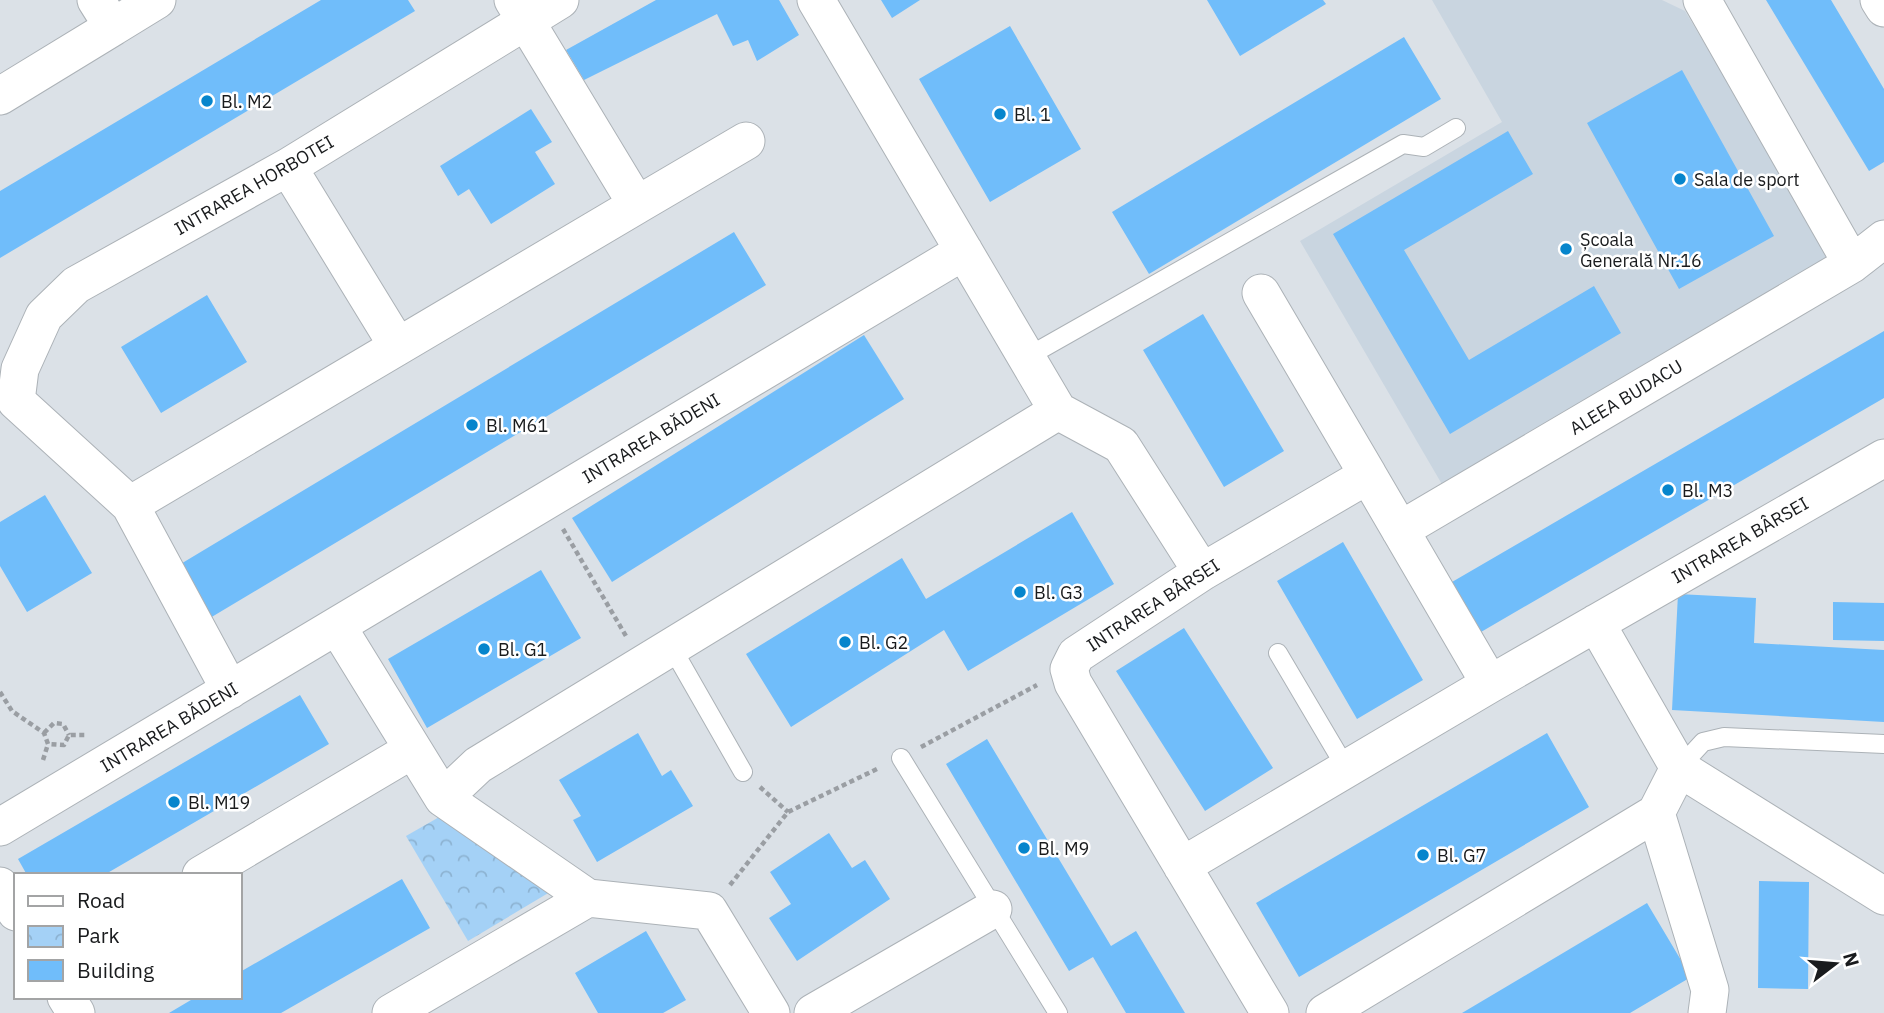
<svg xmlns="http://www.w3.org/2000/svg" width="1884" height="1013" font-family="'IBM Plex Sans',sans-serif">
<defs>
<pattern id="park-crowns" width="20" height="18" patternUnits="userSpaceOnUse" patternTransform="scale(1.75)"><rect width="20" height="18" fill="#a4d1f6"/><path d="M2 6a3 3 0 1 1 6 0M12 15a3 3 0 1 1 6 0" fill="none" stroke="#8db3d2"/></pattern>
</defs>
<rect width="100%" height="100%" fill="#dbe1e7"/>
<path fill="#c9d5e0" d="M 1432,0 L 1662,0 L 1685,11 L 1832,257 L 1443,486 L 1300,241 L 1502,122 Z"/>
<path fill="url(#park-crowns)" d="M 448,812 L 550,892 L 468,941 L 406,836 Z"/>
<path fill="#70bdfa" d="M 321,0 L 408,0 L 415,11 L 0,258 L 0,191 Z
M 656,0 L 779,0 L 799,35 L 757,61 L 748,40 L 733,46 L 717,14 L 584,80 L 566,50 Z
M 881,0 L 920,0 L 892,18 Z
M 1207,0 L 1323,0 L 1326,4 L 1240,56 Z
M 1766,0 L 1831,0 L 1884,89 L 1884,162 L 1869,171 Z
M 1010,26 L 1081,149 L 990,202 L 919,79 Z
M 1404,37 L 1441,99 L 1149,274 L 1112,212 Z
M 1682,70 L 1774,236 L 1679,289 L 1587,123 Z
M 531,109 L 552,142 L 535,152 L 555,184 L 491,224 L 469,189 L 458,196 L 440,166 Z
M 1508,131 L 1533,174 L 1404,250 L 1469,360 L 1594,286 L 1621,333 L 1450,434 L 1333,234 Z
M 734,232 L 766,285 L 210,618 L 179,565 Z
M 207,295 L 247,362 L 161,413 L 121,347 Z
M 1203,314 L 1284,451 L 1224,487 L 1143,350 Z
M 1884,331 L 1884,398 L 1481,632 L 1452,582 Z
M 864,335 L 904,399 L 612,582 L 572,518 Z
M 45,495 L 92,573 L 27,612 L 0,566 L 0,522 Z
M 1072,512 L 1114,584 L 968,671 L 944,630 L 791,727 L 746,654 L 902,558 L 926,599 Z
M 1343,542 L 1423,680 L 1357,719 L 1277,581 Z
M 541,570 L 581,638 L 427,728 L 388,659 Z
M 1678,594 L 1756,598 L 1754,643 L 1884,650 L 1884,722 L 1672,710 Z
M 1833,602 L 1884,603 L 1884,641 L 1833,640 Z
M 1184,628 L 1273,768 L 1205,811 L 1116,671 Z
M 300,695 L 329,744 L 104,875 L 27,875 L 18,859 Z
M 638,733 L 662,776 L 671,770 L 693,806 L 597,862 L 573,820 L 581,816 L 559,780 Z
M 1547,733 L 1589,807 L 1299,977 L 1256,903 Z
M 987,739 L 1111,946 L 1136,931 L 1185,1013 L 1126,1013 L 1093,957 L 1069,971 L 946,764 Z
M 829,833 L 852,868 L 865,860 L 890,899 L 797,961 L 769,918 L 791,904 L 770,872 Z
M 402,879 L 430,928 L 281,1013 L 169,1013 L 196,997 L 240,997 L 240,972 Z
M 1759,881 L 1809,882 L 1808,989 L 1758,988 Z
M 1647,903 L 1691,977 L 1630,1013 L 1462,1013 Z
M 646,931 L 686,1000 L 663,1013 L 598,1013 L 575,973 Z"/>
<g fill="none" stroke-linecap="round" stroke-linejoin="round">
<g stroke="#acb2b7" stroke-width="20">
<path id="service" d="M 1027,357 L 1403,144 L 1424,147 L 1456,128
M 671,646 L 743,772
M 1278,653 L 1346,768
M 901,758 L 1058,1013
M 1679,768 L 1703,742 L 1724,737 L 1884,744"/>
</g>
<g stroke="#acb2b7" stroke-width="39">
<path id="minor" d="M 96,0 L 113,27 L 157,0
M 816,0 L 1058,411 L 1121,445 L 1202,572
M 1702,0 L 1852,264
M 1879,0 L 1884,8
M 0,96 L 113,27
M 288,167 L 397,345
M 637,205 L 746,141
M 1261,293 L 1368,475
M 16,401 L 20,369 L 44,316 L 76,285 L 288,167 L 560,0
M 16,401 L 130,505 L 230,690
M 130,505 L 637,205 L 513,0
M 1400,530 L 1852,264 L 1884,239
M 1596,623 L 1679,768 L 1884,896
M 337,626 L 443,798 L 588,898 L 709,911 L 771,1013
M 443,798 L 478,765 L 1058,411
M 1656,813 L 1710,990 L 1707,1013
M 0,827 L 964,251
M 1182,866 L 1490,684 L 1884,458
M 201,875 L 412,750
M 0,886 L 16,912
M 66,997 L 76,1013
M 391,1013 L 588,898
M 813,1013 L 993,909
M 1270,1013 L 1073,683 L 1069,669 L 1076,655 L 1202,572 L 1368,475 L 1490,684
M 1325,1013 L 1656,813 L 1679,768"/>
</g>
<path stroke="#9a9ea3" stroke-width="4.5" stroke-dasharray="5 3.5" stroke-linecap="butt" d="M 563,529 L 626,636
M 0,692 L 12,711 L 44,733 L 48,744 L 64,745 L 69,735 L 85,735
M 44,733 L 54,723 L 63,724 L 69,735
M 921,747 L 1037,685
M 43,760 L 48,744
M 760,787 L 788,812
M 730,885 L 788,812 L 879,768"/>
<use href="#service" stroke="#fff" stroke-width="18"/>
<use href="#minor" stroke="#fff" stroke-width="37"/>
</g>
<g fill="#0685cc" stroke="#fff" stroke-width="2.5">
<circle cx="207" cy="101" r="7"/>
<circle cx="1000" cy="114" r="7"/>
<circle cx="1680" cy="179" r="7"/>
<circle cx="1566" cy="249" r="7"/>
<circle cx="472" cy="425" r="7"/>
<circle cx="1668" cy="490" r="7"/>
<circle cx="1020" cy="592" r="7"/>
<circle cx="845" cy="642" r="7"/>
<circle cx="484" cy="649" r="7"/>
<circle cx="174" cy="802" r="7"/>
<circle cx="1024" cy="848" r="7"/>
<circle cx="1423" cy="855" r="7"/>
</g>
<g text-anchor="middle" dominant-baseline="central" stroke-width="5" stroke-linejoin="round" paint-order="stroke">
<g font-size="18" fill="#191b1d" stroke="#fff" text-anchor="start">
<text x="221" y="101">Bl. M2</text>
<text x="1014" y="114">Bl. 1</text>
<text x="1694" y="179">Sala de sport</text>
<text x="1580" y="239">Școala<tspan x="1580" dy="21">Generală Nr.16</tspan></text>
<text x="486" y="425">Bl. M61</text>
<text x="1682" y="490">Bl. M3</text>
<text x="1034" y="592">Bl. G3</text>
<text x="859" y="642">Bl. G2</text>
<text x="498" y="649">Bl. G1</text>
<text x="188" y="802">Bl. M19</text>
<text x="1038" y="848">Bl. M9</text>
<text x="1437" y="855">Bl. G7</text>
</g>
<g font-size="18" fill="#191b1d" stroke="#fff">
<text transform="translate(254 185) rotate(-30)">INTRAREA HORBOTEI</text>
<text transform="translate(1626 397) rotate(-31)">ALEEA BUDACU</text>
<text transform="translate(651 438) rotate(-31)">INTRAREA BĂDENI</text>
<text transform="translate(1740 540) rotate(-30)">INTRAREA BÂRSEI</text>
<text transform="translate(1153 605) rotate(-33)">INTRAREA BÂRSEI</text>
<text transform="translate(169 727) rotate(-31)">INTRAREA BĂDENI</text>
</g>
</g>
<rect x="14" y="873" width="228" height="126" fill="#ffffff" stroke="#a3a4a5" stroke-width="2"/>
<rect x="28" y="896" width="35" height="10" fill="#ffffff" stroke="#a3a4a5" stroke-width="2"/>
<text x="77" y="908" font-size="21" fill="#191b1d">Road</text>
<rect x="28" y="926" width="35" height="21" fill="url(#park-crowns)" stroke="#a3a4a5" stroke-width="2"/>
<text x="77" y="943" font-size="21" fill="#191b1d">Park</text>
<rect x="28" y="960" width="35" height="21" fill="#70bdfa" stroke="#a3a4a5" stroke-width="2"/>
<text x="77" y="978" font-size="21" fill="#191b1d">Building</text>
<g transform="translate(1835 964) rotate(74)" stroke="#ffffff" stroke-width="5" paint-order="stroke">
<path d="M0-5L12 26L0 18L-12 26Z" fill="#191b1d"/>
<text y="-10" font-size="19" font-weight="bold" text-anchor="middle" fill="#191b1d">N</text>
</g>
</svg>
